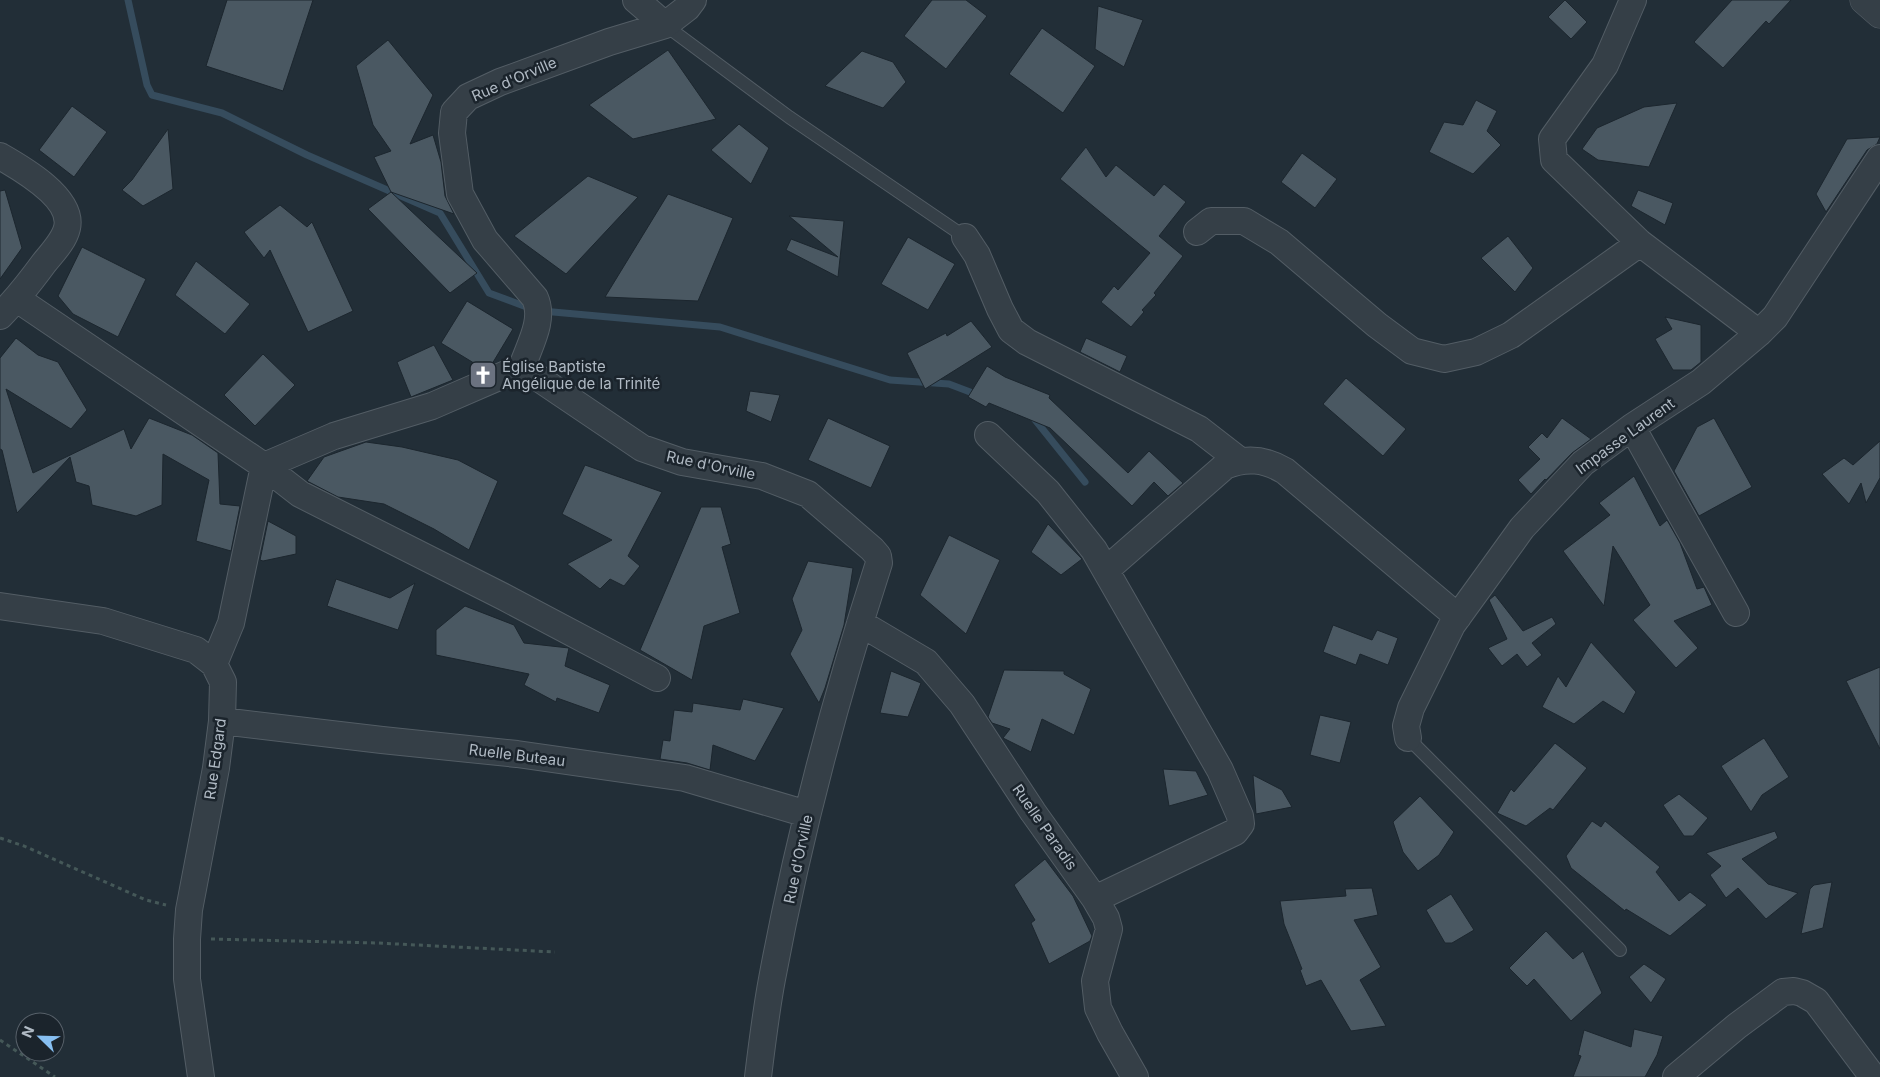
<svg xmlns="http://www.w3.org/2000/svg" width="1880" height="1077" font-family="Inter,sans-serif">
<rect width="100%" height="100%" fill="#222e37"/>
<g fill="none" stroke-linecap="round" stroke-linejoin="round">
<path stroke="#364c5d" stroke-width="7" d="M 128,0 L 147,85 L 152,95 L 222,113 L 307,155 L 440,213 L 489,293 L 532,309
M 542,311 L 720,327 L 890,380 L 949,384 L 978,395
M 1032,416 L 1085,482"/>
</g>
<path fill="#4a5862" stroke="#1c262e" d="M 227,0 L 313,0 L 283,91 L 206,66 Z
M 932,0 L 966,0 L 987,16 L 946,69 L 904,36 Z
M 1565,0 L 1587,22 L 1571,39 L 1548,17 Z
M 1732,0 L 1791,0 L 1769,24 L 1766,21 L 1723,68 L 1694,42 Z
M 1098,6 L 1143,20 L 1124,67 L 1095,49 Z
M 1042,28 L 1095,66 L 1063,113 L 1009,74 Z
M 388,40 L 433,95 L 410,144 L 433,135 L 441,162 L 445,196 L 454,214 L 391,192 L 374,157 L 391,151 L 373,125 L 356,66 Z
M 668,50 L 716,119 L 633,139 L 589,105 Z
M 862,51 L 893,62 L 906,82 L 883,108 L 825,86 Z
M 1476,100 L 1497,111 L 1487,131 L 1501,145 L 1473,174 L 1429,152 L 1444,122 L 1463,125 Z
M 1677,103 L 1649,167 L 1598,160 L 1582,149 L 1597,128 L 1644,107 Z
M 72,106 L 107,132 L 74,177 L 39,150 Z
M 739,124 L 769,148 L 751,184 L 711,150 Z
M 168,129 L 173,189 L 143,206 L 122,190 L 132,180 Z
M 1880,137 L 1877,144 L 1867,150 L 1826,212 L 1816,194 L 1847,139 Z
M 1086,147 L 1106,177 L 1116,165 L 1154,196 L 1164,184 L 1186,202 L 1159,236 L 1183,256 L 1154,293 L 1156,295 L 1142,310 L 1144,312 L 1131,327 L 1101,302 L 1114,286 L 1118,290 L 1150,253 L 1060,179 Z
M 1302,153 L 1337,179 L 1315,208 L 1281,182 Z
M 588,176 L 638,197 L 566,274 L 514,236 Z
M 5,190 L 22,248 L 0,279 L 0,191 Z
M 1638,190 L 1673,203 L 1665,225 L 1631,206 Z
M 391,192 L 477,273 L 450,293 L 368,209 Z
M 668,194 L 733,218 L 698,301 L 605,297 Z
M 280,205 L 307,227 L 312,222 L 353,311 L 308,332 L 270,250 L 264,258 L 244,232 Z
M 789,216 L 844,221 L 838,277 L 786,250 L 791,239 L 838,257 Z
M 1508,236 L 1533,268 L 1515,292 L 1481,258 Z
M 908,237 L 955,264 L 928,310 L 881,284 Z
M 82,247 L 146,279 L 118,337 L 73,314 L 58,296 Z
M 196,261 L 250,304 L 225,334 L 175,295 Z
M 467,301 L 513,329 L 492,364 L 482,368 L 441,343 Z
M 1665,317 L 1701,325 L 1701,362 L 1691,370 L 1673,370 L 1655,339 L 1672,329 Z
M 971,321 L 992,347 L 925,389 L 907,353 L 946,333 L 947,336 Z
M 16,338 L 38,355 L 58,362 L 87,410 L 71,429 L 6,389 L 33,473 L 124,429 L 131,449 L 149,418 L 192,435 L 218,453 L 220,504 L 240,506 L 231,551 L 196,541 L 209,480 L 163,454 L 162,505 L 136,516 L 92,505 L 89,486 L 76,482 L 70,457 L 17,513 L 2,450 L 0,449 L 0,358 Z
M 1086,338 L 1127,356 L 1120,372 L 1080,352 Z
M 434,345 L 453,380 L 411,397 L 397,362 Z
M 263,354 L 295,385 L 255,426 L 224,395 Z
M 987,366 L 1005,377 L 1050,395 L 1049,398 L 1128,473 L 1149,451 L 1183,483 L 1168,496 L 1154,482 L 1132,506 L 1050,428 L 989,403 L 986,407 L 968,397 Z
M 1346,378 L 1406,429 L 1383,456 L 1323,404 Z
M 750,391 L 780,395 L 771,422 L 746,411 Z
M 828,418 L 890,446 L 871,488 L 808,460 Z
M 1562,418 L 1591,439 L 1572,453 L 1546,480 L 1545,479 L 1531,494 L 1518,480 L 1540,459 L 1528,447 L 1542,433 L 1547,438 Z
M 1714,418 L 1752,487 L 1699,516 L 1674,471 L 1697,427 Z
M 1880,441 L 1880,478 L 1866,503 L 1861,483 L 1849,504 L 1822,474 L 1844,458 L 1853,465 Z
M 366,442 L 402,447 L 458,460 L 498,481 L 469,550 L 434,529 L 384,504 L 338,497 L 307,481 L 324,457 Z
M 585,465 L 662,492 L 628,556 L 640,566 L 624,586 L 610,579 L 600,589 L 567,564 L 612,540 L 562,514 Z
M 1634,476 L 1660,526 L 1667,520 L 1680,543 L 1697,589 L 1704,587 L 1712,605 L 1674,621 L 1698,648 L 1676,668 L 1633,620 L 1650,605 L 1613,546 L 1604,606 L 1563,551 L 1610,515 L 1599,503 Z
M 701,507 L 721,507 L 731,544 L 722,547 L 740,613 L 704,626 L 692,680 L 640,650 Z
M 268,521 L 296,536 L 296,554 L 263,561 L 260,560 Z
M 1048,524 L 1082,559 L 1061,575 L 1031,552 Z
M 949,535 L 1000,560 L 966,634 L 920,595 Z
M 808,561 L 853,568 L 844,625 L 825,688 L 819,703 L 790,654 L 802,630 L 792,599 Z
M 336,579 L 390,598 L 415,583 L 398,630 L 327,606 Z
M 1495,595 L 1523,631 L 1552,617 L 1556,624 L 1532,643 L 1542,655 L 1527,667 L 1517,654 L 1502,666 L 1488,648 L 1507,639 L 1489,600 Z
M 465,606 L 514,625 L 524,643 L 569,648 L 565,666 L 610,685 L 599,713 L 557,698 L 556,702 L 524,685 L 529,674 L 436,655 L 436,630 Z
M 1333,625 L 1372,640 L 1377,630 L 1398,638 L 1388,665 L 1360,654 L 1356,665 L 1323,652 Z
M 1591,642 L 1636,692 L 1624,714 L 1603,701 L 1574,724 L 1542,707 L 1558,676 L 1566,687 Z
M 1880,667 L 1880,749 L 1846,681 Z
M 1004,670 L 1064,671 L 1064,674 L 1091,689 L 1074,735 L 1042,719 L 1031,752 L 1003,738 L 1010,729 L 992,723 L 988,717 Z
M 891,671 L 921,683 L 908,717 L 880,713 Z
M 743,699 L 784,708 L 755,761 L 713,745 L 710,770 L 687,763 L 660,759 L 663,740 L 670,741 L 674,710 L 692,712 L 693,703 L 740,710 Z
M 1320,715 L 1351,722 L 1340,763 L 1310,755 Z
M 1764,738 L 1789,777 L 1762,795 L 1751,812 L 1721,766 Z
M 1555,743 L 1587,768 L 1553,810 L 1550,808 L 1526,826 L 1497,813 L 1511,789 L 1514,792 Z
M 1163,769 L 1196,771 L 1208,795 L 1169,806 Z
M 1253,775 L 1282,790 L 1292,807 L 1256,814 Z
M 1679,794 L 1708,818 L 1693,836 L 1684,836 L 1663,805 Z
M 1420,796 L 1454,832 L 1439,855 L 1418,871 L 1403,852 L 1393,822 Z
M 1592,821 L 1601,827 L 1605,821 L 1660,867 L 1656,872 L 1679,901 L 1690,892 L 1707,905 L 1670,936 L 1626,909 L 1625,911 L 1571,868 L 1566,856 Z
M 1775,831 L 1778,838 L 1742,859 L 1768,884 L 1798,893 L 1766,919 L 1738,888 L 1726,898 L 1710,875 L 1721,866 L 1706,853 Z
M 1045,859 L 1073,896 L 1092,936 L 1090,941 L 1049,964 L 1031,923 L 1035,920 L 1014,885 Z
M 1832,882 L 1823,928 L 1801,934 L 1810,889 L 1814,885 Z
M 1372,888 L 1378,915 L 1354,920 L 1381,967 L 1360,980 L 1386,1026 L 1351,1031 L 1321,980 L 1306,986 L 1300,970 L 1302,969 L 1284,924 L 1280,901 L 1346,896 L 1345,889 Z
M 1451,894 L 1474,930 L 1452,943 L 1445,943 L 1426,910 Z
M 1546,931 L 1573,959 L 1583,951 L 1602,993 L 1571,1021 L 1534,979 L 1527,986 L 1509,968 Z
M 1644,964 L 1666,979 L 1651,1003 L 1629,977 Z
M 1634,1029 L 1663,1036 L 1657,1055 L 1645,1077 L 1573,1077 L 1581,1056 L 1578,1055 L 1584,1030 L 1631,1047 Z"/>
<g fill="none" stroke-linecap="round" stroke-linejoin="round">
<g stroke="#535d65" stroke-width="14">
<path id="service" d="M 665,25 L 789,117 L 965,237
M 1408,738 L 1620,950"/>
</g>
<g stroke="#535d65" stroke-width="28">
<path id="minor" d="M 636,0 L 665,25
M 693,0 L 687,8 L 665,25 L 609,42 L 500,82 L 468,97 L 454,112 L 452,133 L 460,194 L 485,240 L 535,298 C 545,320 529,346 522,367 L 642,448 L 682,462 L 762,476 L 808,494 L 872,549 L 878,556 L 879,563 C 835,699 798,839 772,979 C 766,1011 762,1044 758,1077
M 1633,0 L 1605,65 L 1552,139 L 1554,160 L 1640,243 L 1759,333
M 0,156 C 21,168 74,198 67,228 C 64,241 52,253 44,263 C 30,282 16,300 0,316
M 1197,232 L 1211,221 L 1244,221 L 1279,242 L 1377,325 L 1412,351 L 1444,359 L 1476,352 L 1511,335 L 1640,243
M 965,237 L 977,255 L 1000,309 L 1011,330 L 1027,342 L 1199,429 L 1239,460
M 17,299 L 264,466 L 300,494 L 504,597 L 657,678
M 1632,427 L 1736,613
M 988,435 L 1048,492 L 1094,550 L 1220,770 L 1240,816 L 1241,824 L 1235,832 L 1095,899
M 1106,570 L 1225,466 C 1246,457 1265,459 1285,471 L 1458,617
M 0,606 L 103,621 L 196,650 L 214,664 L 223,682 L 222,721 L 216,768 L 189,910 L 187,939 L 187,979 L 201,1077
M 860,623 L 926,662 L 962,704 L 1033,812 L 1095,899 L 1106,918 L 1109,929 L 1095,981 L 1098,1008 L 1110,1033 L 1135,1077
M 214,664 L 231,623 L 264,466 L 334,436 L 432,406 L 522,367
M 222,721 L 382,740 L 517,754 L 685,778 L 807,814
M 1408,738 L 1406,726 L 1411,708 L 1452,625 L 1522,528 L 1583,463 L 1632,427 L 1701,382 L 1759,333 L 1775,317 L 1880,158
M 1676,1077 L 1737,1026 L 1783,992 L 1794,991 L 1802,993 L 1816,1001 L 1873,1077"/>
</g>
<g stroke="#535d65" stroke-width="29">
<path id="tertiary" d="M 1864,0 L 1880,14"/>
</g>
<path stroke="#455858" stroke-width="3" stroke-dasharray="4 4" stroke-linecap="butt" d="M 0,838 L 24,846 L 146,900 L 166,905
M 211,939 L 377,943 L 555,952
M 0,1040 L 55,1077"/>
<use href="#service" stroke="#353f47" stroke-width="12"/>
<use href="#minor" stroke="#353f47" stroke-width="26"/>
<use href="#tertiary" stroke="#353f47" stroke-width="28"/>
</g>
<defs>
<g id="church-square" transform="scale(1.4375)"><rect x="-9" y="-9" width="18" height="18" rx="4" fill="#6b7280" stroke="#1b242c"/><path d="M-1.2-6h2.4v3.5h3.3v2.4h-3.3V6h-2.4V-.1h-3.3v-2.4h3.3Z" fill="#fff"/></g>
</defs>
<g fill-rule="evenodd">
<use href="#church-square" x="483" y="375"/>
</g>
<g text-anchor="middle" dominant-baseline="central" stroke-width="5" stroke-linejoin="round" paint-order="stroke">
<g font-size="15" fill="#b0bac4" stroke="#1b242c">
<text transform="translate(514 79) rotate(-23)">Rue d'Orville</text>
<text transform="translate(1625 436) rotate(-36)">Impasse Laurent</text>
<text transform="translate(711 465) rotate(12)">Rue d'Orville</text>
<text transform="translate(517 755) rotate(7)">Ruelle Buteau</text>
<text transform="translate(215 759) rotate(-82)">Rue Edgard</text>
<text transform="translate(1045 827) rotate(55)">Ruelle Paradis</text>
<text transform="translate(798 859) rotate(-78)">Rue d'Orville</text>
</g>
<g font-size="15" fill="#b0bac4" stroke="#1b242c" text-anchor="start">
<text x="502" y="366">Église Baptiste<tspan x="502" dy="17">Angélique de la Trinité</tspan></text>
</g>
</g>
<g transform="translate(40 1037) rotate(293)"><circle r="24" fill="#1b242c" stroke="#576069"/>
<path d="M0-4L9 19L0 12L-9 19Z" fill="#87bff1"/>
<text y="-8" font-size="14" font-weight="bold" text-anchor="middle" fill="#b0bac4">N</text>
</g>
</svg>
